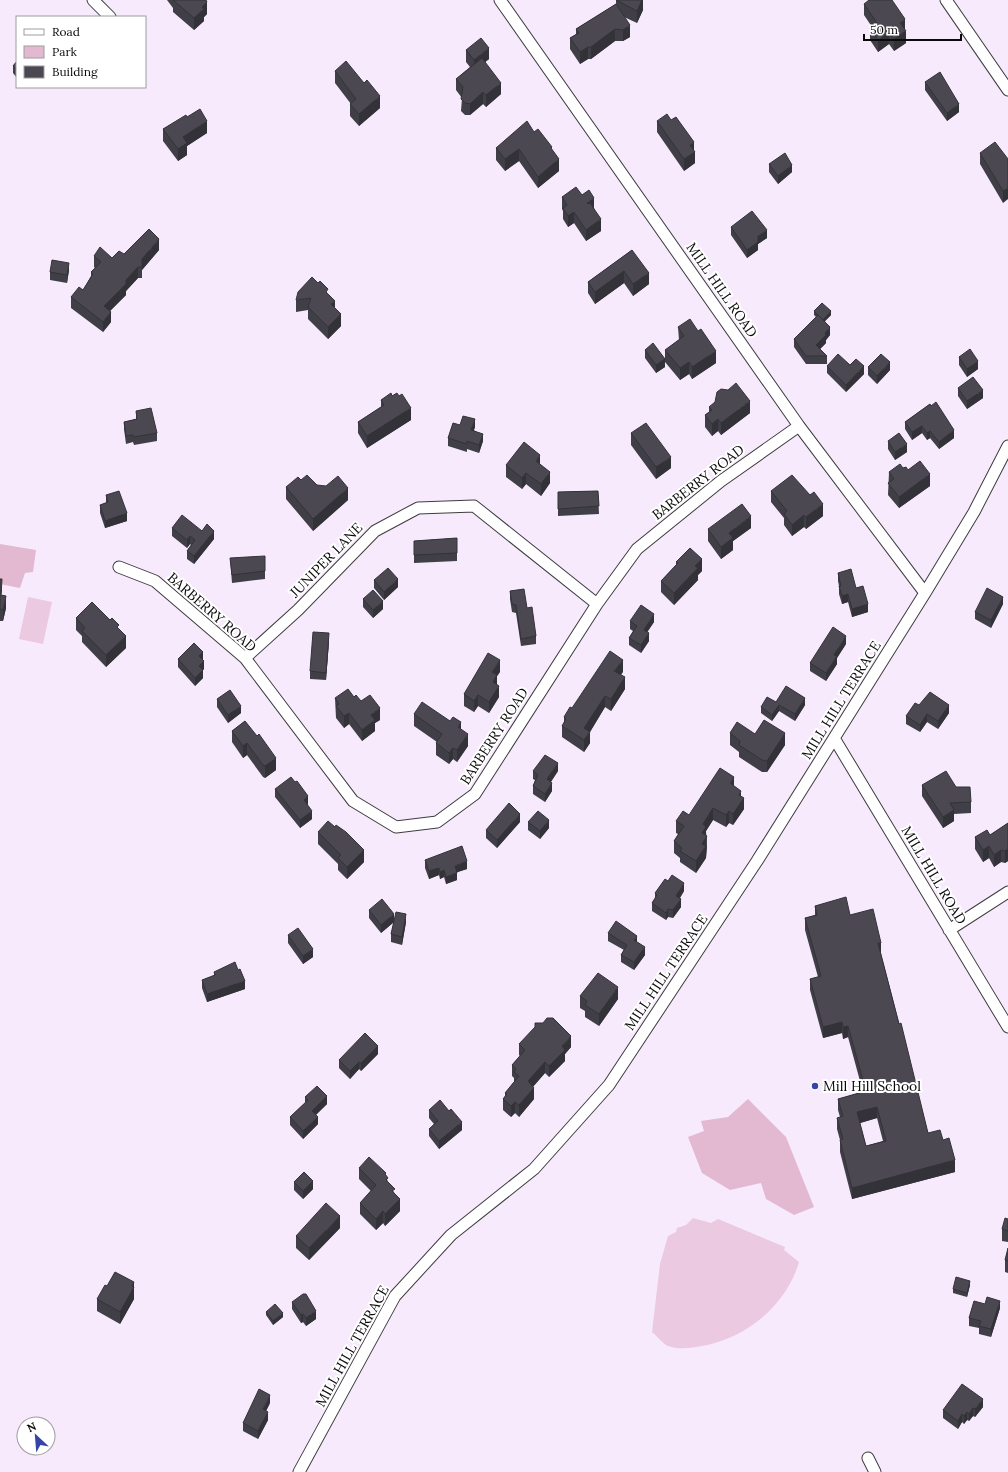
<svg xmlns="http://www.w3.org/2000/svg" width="1008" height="1472" font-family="Lora,serif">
<rect width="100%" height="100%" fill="#f7eafc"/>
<path fill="#e2b9d1" d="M 0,544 L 36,550 L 33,572 L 25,573 L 20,588 L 0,584 Z
M 748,1099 L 786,1137 L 814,1207 L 794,1215 L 766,1199 L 761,1183 L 730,1190 L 702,1173 L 688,1137 L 704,1131 L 701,1121 L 728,1117 Z"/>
<path fill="#eac9e1" d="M 28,597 L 52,602 L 43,644 L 19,639 Z
M 693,1218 L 711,1223 L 718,1219 L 785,1247 L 784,1250 L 799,1262 C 786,1306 746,1338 702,1346 C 692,1348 678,1350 668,1346 C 663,1344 657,1336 652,1332 L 660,1264 L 668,1236 L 676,1232 L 677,1228 L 686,1225 Z"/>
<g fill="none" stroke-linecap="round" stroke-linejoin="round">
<g stroke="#3d3d3d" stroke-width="13">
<path id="minor" d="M 93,0 L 110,17
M 500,0 L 799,426 L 925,593
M 946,0 L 1008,90
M 119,567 L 155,581 L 245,658 L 353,801 L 396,827 L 437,822 L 475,794 L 597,604 L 637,549 L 721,481 L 799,426
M 245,658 L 298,610 L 375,531 L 418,508 L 474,506 L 597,604
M 834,738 L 1008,1027
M 949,930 L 1008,892
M 868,1458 L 875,1472
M 299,1472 L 395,1296 L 451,1235 L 534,1169 L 609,1085 L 757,861 L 925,593 L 974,512 L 1008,446"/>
</g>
<use href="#minor" stroke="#fff" stroke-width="11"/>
</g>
<path fill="#403e46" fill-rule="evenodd" d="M 167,0 L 206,0 L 207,14 L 204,17 L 204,21 L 194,30 L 173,12 L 173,8 Z
M 616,0 L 643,0 L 643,10 L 637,23 L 624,17 L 630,37 L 623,41 L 615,41 L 591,59 L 588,59 L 580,64 L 570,49 L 570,38 L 576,34 L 576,29 L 616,4 Z
M 864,4 L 905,30 L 906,43 L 894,51 L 889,44 L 878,52 L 870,40 L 870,28 L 872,27 L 864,15 Z
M 466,50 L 489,59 L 485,62 L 501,94 L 486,107 L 483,104 L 470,115 L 465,115 L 461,111 L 462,98 L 456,90 L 456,79 L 470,67 L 466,62 Z
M 17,61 L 17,78 L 13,73 L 13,66 Z
M 335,71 L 364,83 L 380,108 L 359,126 L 350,116 L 350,104 L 351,104 L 335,83 Z
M 925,82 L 959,112 L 947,121 L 925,90 Z
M 187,117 L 207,133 L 187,146 L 187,155 L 178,161 L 163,141 L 163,129 Z
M 657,121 L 694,150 L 695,163 L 684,171 L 657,132 Z
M 534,132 L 552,150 L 559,171 L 538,188 L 519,161 L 505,171 L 496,160 L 496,148 Z
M 980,153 L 1008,159 L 1003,203 L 980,164 Z
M 769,164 L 792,172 L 778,184 L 769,172 Z
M 582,195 L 594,208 L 601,231 L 586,241 L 574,223 L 568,227 L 563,219 L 563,211 L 562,209 L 562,197 Z
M 731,227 L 767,238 L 758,244 L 758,250 L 747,258 L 731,235 Z
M 159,250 L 142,270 L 142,278 L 138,278 L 126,291 L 126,295 L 110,311 L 111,322 L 103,332 L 71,308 L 71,297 L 83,290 L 91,276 L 91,272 L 95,268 L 94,267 L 94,256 L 112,258 L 124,254 Z
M 632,250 L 649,284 L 633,296 L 624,283 L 595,304 L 588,293 L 588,282 Z
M 69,270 L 67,283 L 50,280 L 50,272 Z
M 328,294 L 335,308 L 341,326 L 328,339 L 308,319 L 308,310 L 296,312 L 296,300 Z
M 814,311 L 831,315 L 825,321 L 830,335 L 826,340 L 826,343 L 820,349 L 827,356 L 827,364 L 806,364 L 794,347 L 794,339 L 816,317 L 814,315 Z
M 678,327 L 716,363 L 692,379 L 689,374 L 680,380 L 665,362 L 665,367 L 656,373 L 645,358 L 645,350 L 665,359 L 665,350 L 679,340 Z
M 959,357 L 978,369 L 967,377 L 959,365 Z
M 827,366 L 864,374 L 846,392 L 827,373 Z
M 868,367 L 890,370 L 877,384 L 868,375 Z
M 958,388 L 983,398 L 967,409 L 958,396 Z
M 392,396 L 399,396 L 411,420 L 367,448 L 358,433 L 358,422 L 381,407 L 381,400 Z
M 930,404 L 954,438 L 939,449 L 930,438 L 927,440 L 922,433 L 912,440 L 905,429 L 905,422 Z
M 709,407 L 750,413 L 721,435 L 718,431 L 712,436 L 705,427 L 705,415 L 709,412 Z
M 136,411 L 157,433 L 157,441 L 134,445 L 133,442 L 126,444 L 124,429 L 124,422 L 136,419 Z
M 460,425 L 475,427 L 474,430 L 483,441 L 479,453 L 467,449 L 467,452 L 448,446 L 448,438 Z
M 631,433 L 671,468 L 656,479 L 631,445 Z
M 888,441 L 907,452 L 895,460 L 888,449 Z
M 540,464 L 550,483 L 541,496 L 526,484 L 522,489 L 506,477 L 506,465 Z
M 908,470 L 930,486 L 899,508 L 888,495 L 889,472 Z
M 301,480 L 317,485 L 348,500 L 313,531 L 286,499 L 286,487 Z
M 598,491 L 599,514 L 558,516 L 558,492 Z
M 771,491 L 823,516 L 806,529 L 804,527 L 792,536 L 784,525 L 784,518 L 771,502 Z
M 106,495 L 127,521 L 105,528 L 100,513 L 100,505 L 106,503 Z
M 172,528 L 202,531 L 214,539 L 194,564 L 187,559 L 187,551 L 191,545 L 190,544 L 187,548 L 172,536 Z
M 751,528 L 733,541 L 733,550 L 721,559 L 708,541 L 708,529 Z
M 457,538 L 457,561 L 414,563 L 414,541 Z
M 230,558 L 265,571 L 265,579 L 232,583 Z
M 676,562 L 702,571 L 698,575 L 698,580 L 674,605 L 661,592 L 661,581 L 676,565 Z
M 838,573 L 856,588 L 868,612 L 852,617 L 848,602 L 842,604 L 839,594 L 839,586 L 838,581 Z
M 0,579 L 2,591 L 1,595 L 6,608 L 3,621 L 0,621 Z
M 374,580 L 398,587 L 384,600 L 374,588 Z
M 510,591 L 527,608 L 536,636 L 536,644 L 521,646 L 516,613 L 512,612 L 510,599 Z
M 363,599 L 383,609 L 373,618 L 363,607 Z
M 1003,604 L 991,628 L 975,619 L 975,612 Z
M 76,618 L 119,629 L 126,648 L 106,667 L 82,642 L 82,636 L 76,630 Z
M 630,621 L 654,622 L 647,632 L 649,641 L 641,653 L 629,645 L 629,638 L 633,631 L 630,629 Z
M 329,641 L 326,680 L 310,679 L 310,671 Z
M 846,644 L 837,658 L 837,664 L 826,681 L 810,671 L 810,663 Z
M 178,659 L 203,660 L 204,669 L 203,670 L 203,678 L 195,686 L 178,667 Z
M 500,672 L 497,676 L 497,684 L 499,697 L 489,713 L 478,706 L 474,712 L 464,706 L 464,694 Z
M 623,672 L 621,675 L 625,689 L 611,711 L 605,707 L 590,732 L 590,743 L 584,752 L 562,737 L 562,726 L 564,722 L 564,717 L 572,708 Z
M 354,697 L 361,701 L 380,720 L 375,723 L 375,731 L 362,741 L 349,724 L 344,728 L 336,718 L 335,698 Z
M 217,699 L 241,713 L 228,723 L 217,707 Z
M 776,702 L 805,705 L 795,721 L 779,711 L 772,721 L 761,713 L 761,707 Z
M 919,705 L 949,713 L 938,729 L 927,722 L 920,732 L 906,724 L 906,716 Z
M 414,714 L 461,729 L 468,746 L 457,762 L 453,759 L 449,764 L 436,755 L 436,743 L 437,742 L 414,726 Z
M 245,721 L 276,770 L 265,778 L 263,777 L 247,755 L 243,758 L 232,742 L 232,731 Z
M 730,733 L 755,734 L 785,745 L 767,772 L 762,772 L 739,757 L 739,752 L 730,745 Z
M 533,771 L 558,771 L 551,782 L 552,791 L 545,802 L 533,794 L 533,786 L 535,780 L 533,779 Z
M 922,785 L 956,787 L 971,802 L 971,813 L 954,814 L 954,821 L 943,828 L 922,796 Z
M 734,786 L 741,796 L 744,809 L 733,825 L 729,823 L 726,827 L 713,820 L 706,831 L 707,848 L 706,858 L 696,873 L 680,862 L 680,858 L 674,853 L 674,841 L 678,834 L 676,833 L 676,821 L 689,815 Z
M 275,789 L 308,804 L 307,805 L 312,819 L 300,828 L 275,797 Z
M 520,822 L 497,848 L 486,838 L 486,830 Z
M 528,822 L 549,828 L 540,839 L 528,830 Z
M 1008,823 L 1008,861 L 1005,863 L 1001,862 L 994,867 L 989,858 L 983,862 L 975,849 L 975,837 L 990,835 Z
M 318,832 L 364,862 L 347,879 L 338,870 L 338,864 L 318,844 Z
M 425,860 L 467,869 L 457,872 L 457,880 L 446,884 L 444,877 L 440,879 L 439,875 L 429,879 L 425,868 Z
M 684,891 L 680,898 L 681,907 L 673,918 L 668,917 L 666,920 L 652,911 L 652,903 L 655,899 L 655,893 Z
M 815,906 L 850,915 L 881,954 L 928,1133 L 943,1140 L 955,1172 L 852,1199 L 840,1152 L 840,1140 L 837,1129 L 837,1118 L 840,1117 L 838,1110 L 838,1099 L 863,1092 L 848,1037 L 843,1039 L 842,1033 L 823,1038 L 810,990 L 810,979 L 818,977 L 805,930 L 805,918 L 815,915 ZM 877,1118 L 883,1141 L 866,1146 L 860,1123 Z
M 369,910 L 394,920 L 406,922 L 402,945 L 391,942 L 391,934 L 394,922 L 381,933 L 369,918 Z
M 608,933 L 637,942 L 645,955 L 634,970 L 621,962 L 621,955 L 624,950 L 608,941 Z
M 288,935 L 313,957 L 303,964 L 288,943 Z
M 214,972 L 245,989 L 207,1002 L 202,988 L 202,980 L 214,976 Z
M 580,996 L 618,999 L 599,1026 L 585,1017 L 585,1011 L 580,1008 Z
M 519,1044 L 571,1047 L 565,1054 L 565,1061 L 549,1077 L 545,1073 L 533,1087 L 534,1099 L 519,1117 L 515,1113 L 511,1117 L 503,1110 L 503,1099 L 505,1096 L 505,1093 L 514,1082 L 514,1078 L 512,1076 L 512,1065 L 520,1056 L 519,1055 Z
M 378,1054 L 361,1071 L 359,1069 L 350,1079 L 339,1068 L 339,1060 Z
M 305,1097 L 327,1104 L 316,1115 L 318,1124 L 303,1139 L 290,1125 L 290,1117 L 305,1103 Z
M 429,1110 L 449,1111 L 462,1130 L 439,1149 L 429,1136 L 429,1129 L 434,1124 L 429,1118 Z
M 359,1168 L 386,1176 L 388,1182 L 395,1194 L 400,1211 L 385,1226 L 383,1223 L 376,1230 L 360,1214 L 360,1203 L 371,1191 L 359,1179 Z
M 294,1182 L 313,1189 L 303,1199 L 294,1190 Z
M 1008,1219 L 1008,1242 L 1002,1241 L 1002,1229 Z
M 340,1228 L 309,1260 L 296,1248 L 296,1236 Z
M 1008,1248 L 1008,1273 L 1005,1272 L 1005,1260 Z
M 134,1282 L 134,1299 L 120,1324 L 97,1311 L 97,1299 L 107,1286 Z
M 970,1285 L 967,1297 L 953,1293 L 953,1289 Z
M 292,1302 L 316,1319 L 306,1326 L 303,1322 L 301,1323 L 292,1309 Z
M 985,1304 L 1000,1308 L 991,1337 L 979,1334 L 979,1328 L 969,1326 L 969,1318 Z
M 266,1312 L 283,1317 L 273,1325 L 266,1315 Z
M 270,1403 L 266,1411 L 268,1420 L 258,1439 L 243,1431 L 243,1423 Z
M 983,1407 L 975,1417 L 973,1416 L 969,1421 L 967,1420 L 964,1424 L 962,1422 L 958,1429 L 943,1418 L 943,1410 Z"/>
<path fill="#343239" d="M 642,0 L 643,0 L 643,10 L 637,23 L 637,11 Z
M 207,2 L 207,14 L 204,17 L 204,21 L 194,30 L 194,18 L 202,7 Z
M 905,19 L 905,31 L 900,23 Z
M 630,25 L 630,37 L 623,41 L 623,30 Z
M 615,29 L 615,41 L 591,59 L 591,47 Z
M 906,31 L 906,43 L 894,51 L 894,39 Z
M 889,33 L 889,44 L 878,52 L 878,40 Z
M 588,47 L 588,59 L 580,64 L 580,52 Z
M 489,48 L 489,59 L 474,71 L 474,60 Z
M 501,83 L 501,94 L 486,107 L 486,95 Z
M 483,92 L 483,104 L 470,115 L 470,104 Z
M 380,96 L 380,108 L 359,126 L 359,114 Z
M 959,104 L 959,112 L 947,121 L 947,113 Z
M 207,121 L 207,133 L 187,146 L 187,155 L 178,161 L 178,149 L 183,137 Z
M 694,142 L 694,152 L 695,152 L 695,163 L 684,171 L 684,159 L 690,145 Z
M 519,149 L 519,161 L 505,171 L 505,159 Z
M 559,159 L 559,171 L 538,188 L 538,177 Z
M 792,165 L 792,172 L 778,184 L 778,176 Z
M 1008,188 L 1008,199 L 1003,203 L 1003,191 Z
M 594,198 L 594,210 L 587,214 L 587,203 Z
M 574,212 L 574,223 L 568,227 L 568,216 Z
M 601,219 L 601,231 L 586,241 L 586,230 Z
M 767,230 L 767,238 L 758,244 L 758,250 L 747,258 L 747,250 L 758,236 Z
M 159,239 L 159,250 L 142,270 L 142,259 Z
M 69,263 L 69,270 L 67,283 L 67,275 Z
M 138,267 L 138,278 L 126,291 L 126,295 L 104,317 L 104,306 L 126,280 Z
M 624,271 L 624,283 L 595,304 L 595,292 Z
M 649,273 L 649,284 L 633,296 L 633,284 Z
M 335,301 L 335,313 L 331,304 Z
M 831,311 L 831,315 L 822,324 L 822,320 Z
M 111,312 L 111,322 L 103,332 L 103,322 Z
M 341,314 L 341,326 L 328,339 L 328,327 Z
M 830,327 L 830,335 L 826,340 L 826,343 L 816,353 L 816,345 Z
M 716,351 L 716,363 L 692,379 L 692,367 Z
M 665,359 L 665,367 L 656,373 L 656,365 Z
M 978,361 L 978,369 L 967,377 L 967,369 Z
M 689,362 L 689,374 L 680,380 L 680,368 Z
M 890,362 L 890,370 L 877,384 L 877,376 Z
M 864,366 L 864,374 L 846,392 L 846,385 Z
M 983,390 L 983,398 L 967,409 L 967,401 Z
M 750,401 L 750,413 L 721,435 L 721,423 Z
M 411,408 L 411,420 L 367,448 L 367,436 Z
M 475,419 L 475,427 L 471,437 L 471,430 Z
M 718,419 L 718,431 L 712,436 L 712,424 Z
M 922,426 L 922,433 L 912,440 L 912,432 Z
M 954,430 L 954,438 L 939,449 L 939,442 Z
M 930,431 L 930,438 L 927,440 L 927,433 Z
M 483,434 L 483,441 L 479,453 L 479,445 Z
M 907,444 L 907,452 L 895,460 L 895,452 Z
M 540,455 L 540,466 L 536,461 Z
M 671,457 L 671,468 L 656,479 L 656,467 Z
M 550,472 L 550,483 L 541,496 L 541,484 Z
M 526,473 L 526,484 L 522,489 L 522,478 Z
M 930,474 L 930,486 L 899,508 L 899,497 Z
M 348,488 L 348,500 L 313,531 L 313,519 Z
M 823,504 L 823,516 L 806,529 L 806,517 Z
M 127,513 L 127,521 L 105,528 L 105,521 Z
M 804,515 L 804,527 L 792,536 L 792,525 Z
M 751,516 L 751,528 L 733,541 L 733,550 L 721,559 L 721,547 L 729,533 Z
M 214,531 L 214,539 L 194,564 L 194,556 Z
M 190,536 L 190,544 L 187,548 L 187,540 Z
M 702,559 L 702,571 L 698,575 L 698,580 L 674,605 L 674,593 L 695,566 Z
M 398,579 L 398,587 L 384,600 L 384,592 Z
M 848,594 L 848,602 L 842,604 L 842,596 Z
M 6,596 L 6,608 L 3,621 L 3,610 Z
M 1003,597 L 1003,604 L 991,628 L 991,620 Z
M 383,601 L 383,609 L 373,618 L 373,610 Z
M 868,604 L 868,612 L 852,617 L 852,609 Z
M 654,614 L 654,622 L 644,637 L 644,630 Z
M 329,633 L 329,641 L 326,680 L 326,673 Z
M 649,633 L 649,641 L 641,653 L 641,645 Z
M 126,636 L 126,648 L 106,667 L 106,655 Z
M 846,636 L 846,644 L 837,658 L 837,664 L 826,681 L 826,673 L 834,655 Z
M 203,652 L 203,660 L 199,656 Z
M 500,660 L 500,672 L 497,676 L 497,687 L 493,693 L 492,672 Z
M 623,660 L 623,672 L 614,682 L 614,671 Z
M 204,661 L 204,669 L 199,674 L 199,666 Z
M 203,670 L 203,678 L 195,686 L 195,678 Z
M 625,677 L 625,689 L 611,711 L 611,699 Z
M 499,686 L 499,697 L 489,713 L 489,702 Z
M 478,695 L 478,706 L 474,712 L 474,701 Z
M 605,696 L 605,707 L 590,732 L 590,743 L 584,752 L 584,728 Z
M 805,698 L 805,705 L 795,721 L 795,714 Z
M 779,705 L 779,711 L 772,721 L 772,715 Z
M 949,705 L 949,713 L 938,729 L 938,721 Z
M 241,706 L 241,713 L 228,723 L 228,715 Z
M 380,708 L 380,720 L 375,723 L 375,731 L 362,741 L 362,730 L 371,715 Z
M 349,713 L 349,724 L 344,728 L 344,716 Z
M 927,714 L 927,722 L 920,732 L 920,725 Z
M 461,722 L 461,734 L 458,727 Z
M 785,733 L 785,745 L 767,772 L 767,761 Z
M 468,734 L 468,746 L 457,762 L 457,750 Z
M 247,743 L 247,755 L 243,758 L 243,746 Z
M 453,748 L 453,759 L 449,764 L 449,753 Z
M 276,758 L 276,770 L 265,778 L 265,766 Z
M 558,763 L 558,771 L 547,787 L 547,779 Z
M 734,777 L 734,789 L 730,783 Z
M 552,783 L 552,791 L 545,802 L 545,794 Z
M 741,791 L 741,801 L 744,798 L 744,809 L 733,825 L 733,814 L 739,795 Z
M 308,796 L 308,804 L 304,808 L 304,800 Z
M 713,808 L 713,820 L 706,831 L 706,837 L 707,836 L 706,858 L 696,873 L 696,861 L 702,833 L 703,824 Z
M 954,810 L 954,821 L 943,828 L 943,817 Z
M 312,811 L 312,819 L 300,828 L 300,820 Z
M 729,811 L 729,823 L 726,827 L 726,815 Z
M 520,814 L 520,822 L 497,848 L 497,840 Z
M 549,820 L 549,828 L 540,839 L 540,831 Z
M 989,846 L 989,858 L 983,862 L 983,850 Z
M 1008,849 L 1008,861 L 1005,863 L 1005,851 Z
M 364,850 L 364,862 L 347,879 L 347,867 Z
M 1001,850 L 1001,862 L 994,867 L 994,855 Z
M 467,861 L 467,869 L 455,873 L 455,866 Z
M 439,868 L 439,875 L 429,879 L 429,871 Z
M 444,870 L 444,877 L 440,879 L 440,872 Z
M 457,873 L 457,880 L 446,884 L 446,877 Z
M 684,883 L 684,891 L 676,904 L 676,896 Z
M 681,899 L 681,907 L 673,918 L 673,910 Z
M 668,909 L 668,917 L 666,920 L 666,913 Z
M 394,914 L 394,922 L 381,933 L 381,925 Z
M 406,914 L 406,922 L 402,945 L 402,937 Z
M 637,936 L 637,944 L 634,940 Z
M 878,943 L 881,943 L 881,954 L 878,955 Z
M 645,947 L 645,955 L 634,970 L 634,962 Z
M 313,949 L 313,957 L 303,964 L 303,956 Z
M 245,981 L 245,989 L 207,1002 L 207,994 Z
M 618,987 L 618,999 L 599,1026 L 599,1014 Z
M 842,1022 L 842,1033 L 823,1038 L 823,1027 Z
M 848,1026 L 848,1037 L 843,1039 L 843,1027 Z
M 571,1036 L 571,1047 L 565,1054 L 565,1061 L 549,1077 L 549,1066 L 562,1046 Z
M 378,1046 L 378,1054 L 361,1071 L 361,1063 Z
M 359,1062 L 359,1069 L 350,1079 L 350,1071 Z
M 545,1062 L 545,1073 L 528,1092 L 528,1081 Z
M 534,1088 L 534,1099 L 519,1117 L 519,1105 Z
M 327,1096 L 327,1104 L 312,1118 L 312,1111 Z
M 515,1102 L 515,1113 L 511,1117 L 511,1106 Z
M 877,1107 L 877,1118 L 857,1124 L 857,1112 Z
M 318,1117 L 318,1124 L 303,1139 L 303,1131 Z
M 462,1122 L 462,1130 L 439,1149 L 439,1141 Z
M 955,1160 L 955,1172 L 852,1199 L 852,1188 Z
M 313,1181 L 313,1189 L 303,1199 L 303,1191 Z
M 400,1199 L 400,1211 L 385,1226 L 385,1214 Z
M 383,1211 L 383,1223 L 376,1230 L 376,1219 Z
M 340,1216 L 340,1228 L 309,1260 L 309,1248 Z
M 970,1281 L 970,1285 L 967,1297 L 967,1293 Z
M 134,1282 L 134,1299 L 120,1324 L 120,1312 Z
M 1000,1301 L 1000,1308 L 991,1337 L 991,1329 Z
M 316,1311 L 316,1319 L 306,1326 L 306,1318 Z
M 283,1313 L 283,1317 L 273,1325 L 273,1321 Z
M 303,1314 L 303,1322 L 301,1323 L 301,1315 Z
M 270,1395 L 270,1403 L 263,1417 L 263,1409 Z
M 983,1399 L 983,1407 L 975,1417 L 975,1409 Z
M 973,1408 L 973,1416 L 969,1421 L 969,1414 Z
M 268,1412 L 268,1420 L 258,1439 L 258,1431 Z
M 967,1412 L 967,1420 L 964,1424 L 964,1416 Z
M 962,1414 L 962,1422 L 958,1429 L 958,1421 Z"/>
<path fill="#4b4851" stroke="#343239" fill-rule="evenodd" d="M 173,0 L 206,0 L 207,2 L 202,7 L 204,9 L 194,18 Z
M 616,0 L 642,0 L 637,11 Z
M 869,0 L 892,0 L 905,19 L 900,23 L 906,31 L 894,39 L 889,33 L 878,40 L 870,28 L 877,23 L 864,4 Z
M 616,4 L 630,25 L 623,30 L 615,29 L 591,47 L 588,47 L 580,52 L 570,38 L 579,33 L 576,29 Z
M 481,38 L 489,48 L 474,60 L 466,50 Z
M 482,58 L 501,83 L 486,95 L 483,92 L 470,104 L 465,103 L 461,99 L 463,87 L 456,79 Z
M 17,61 L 17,70 L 13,66 Z
M 346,61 L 364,83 L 367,80 L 380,96 L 359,114 L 350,104 L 356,99 L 335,71 Z
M 940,72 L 959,104 L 947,113 L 925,82 Z
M 200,109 L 207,121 L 183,137 L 187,143 L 178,149 L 163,129 L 186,115 L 187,117 Z
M 667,114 L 671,120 L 676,117 L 694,142 L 690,145 L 695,152 L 684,159 L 657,121 Z
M 527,121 L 534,132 L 538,129 L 552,147 L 551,148 L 559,159 L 538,177 L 519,149 L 505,159 L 496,148 Z
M 995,142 L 1008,159 L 1008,188 L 1003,191 L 980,153 Z
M 785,153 L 792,165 L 778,176 L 769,164 Z
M 576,187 L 582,195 L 589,190 L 594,198 L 587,203 L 588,204 L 590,203 L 601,219 L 586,230 L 574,212 L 568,216 L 563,208 L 567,205 L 562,197 Z
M 752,211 L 767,230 L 758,236 L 758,242 L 747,250 L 731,227 Z
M 149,229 L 159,239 L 142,259 L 142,267 L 138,267 L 126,280 L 126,284 L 104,306 L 111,312 L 103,322 L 71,297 L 79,287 L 83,290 L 93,274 L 91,272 L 101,262 L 94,256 L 100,247 L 112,258 L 119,251 L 124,254 Z
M 632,250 L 649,273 L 633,284 L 624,271 L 595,292 L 588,282 Z
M 52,260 L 69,263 L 67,275 L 50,272 Z
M 312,277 L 318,283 L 320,281 L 328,289 L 326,292 L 335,301 L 331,304 L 341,314 L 328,327 L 308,307 L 311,298 L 296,300 L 298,292 Z
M 822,303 L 831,311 L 823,320 L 814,311 Z
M 818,315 L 830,327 L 825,333 L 826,335 L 816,345 L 827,356 L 806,356 L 794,339 Z
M 690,319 L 698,331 L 701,329 L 716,351 L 692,367 L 689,362 L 680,368 L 665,350 L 684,336 L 678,327 Z
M 653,343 L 665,359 L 656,365 L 645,350 Z
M 970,349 L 978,361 L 967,369 L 959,357 Z
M 838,354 L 850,365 L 856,359 L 864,366 L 846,385 L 827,366 Z
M 881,354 L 890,362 L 877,376 L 868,367 Z
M 973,377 L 983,390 L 967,401 L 958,388 Z
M 736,383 L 750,401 L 721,423 L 718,419 L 712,424 L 705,415 L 712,410 L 709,407 L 715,402 L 717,392 L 721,389 L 728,390 Z
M 391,393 L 392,396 L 397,393 L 399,396 L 402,394 L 411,408 L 367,436 L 358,422 L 384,405 L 381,400 Z
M 936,402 L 954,430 L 939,442 L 930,431 L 927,433 L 922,426 L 912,432 L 905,422 L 930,404 L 931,406 Z
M 151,408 L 157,433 L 134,437 L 133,435 L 126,436 L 124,422 L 137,419 L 136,411 Z
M 463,416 L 475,419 L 471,430 L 483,434 L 479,445 L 467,441 L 467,444 L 448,438 L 453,423 L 460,425 Z
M 646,423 L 671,457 L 656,467 L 631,433 Z
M 899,433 L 907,444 L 895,452 L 888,441 Z
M 524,442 L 540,455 L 536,461 L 550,472 L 541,484 L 526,473 L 522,478 L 506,465 Z
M 920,461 L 930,474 L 899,497 L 888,483 L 894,479 L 889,472 L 900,464 L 903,468 L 906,467 L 908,470 Z
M 307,475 L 317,485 L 326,486 L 338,476 L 348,488 L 313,519 L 286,487 L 298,477 L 301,480 Z
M 792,475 L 810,495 L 814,492 L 823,504 L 806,517 L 804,515 L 792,525 L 784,514 L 787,511 L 771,491 Z
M 119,491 L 127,513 L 105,521 L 100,505 L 108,502 L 106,495 Z
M 598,491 L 599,506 L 558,509 L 558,492 Z
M 742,504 L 751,516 L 729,533 L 733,538 L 721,547 L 708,529 Z
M 182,515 L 202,531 L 207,524 L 214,531 L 194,556 L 187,551 L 195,540 L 190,536 L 187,540 L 172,528 Z
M 457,538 L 457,553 L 414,555 L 414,541 Z
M 690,548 L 702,559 L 695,566 L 698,568 L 674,593 L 661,581 L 678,563 L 676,562 Z
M 265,556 L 265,571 L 232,575 L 230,558 Z
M 388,568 L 398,579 L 384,592 L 374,580 Z
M 851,569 L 856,588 L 863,586 L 868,604 L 852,609 L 848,594 L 842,596 L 839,586 L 841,586 L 838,573 Z
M 0,579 L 2,579 L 1,595 L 6,596 L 3,610 L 0,609 Z
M 987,588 L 1003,597 L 991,620 L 975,612 Z
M 524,589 L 527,608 L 532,607 L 536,636 L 521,639 L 516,605 L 512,604 L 510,591 Z
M 373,590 L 383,601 L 373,610 L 363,599 Z
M 92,602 L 110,620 L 112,618 L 119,625 L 117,627 L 126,636 L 106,655 L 82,631 L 85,628 L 76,618 Z
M 641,605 L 654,614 L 644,630 L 649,633 L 641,645 L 629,638 L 637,626 L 630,621 Z
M 833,627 L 846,636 L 834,655 L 837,656 L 826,673 L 810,663 Z
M 313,632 L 329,633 L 326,673 L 310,671 Z
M 194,643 L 203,652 L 199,656 L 204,661 L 199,666 L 203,670 L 195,678 L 178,659 Z
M 610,651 L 623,660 L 614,671 L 625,677 L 611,699 L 605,696 L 584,728 L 590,732 L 584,740 L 562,726 L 566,719 L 564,717 L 570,707 L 572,708 Z
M 488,653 L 500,660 L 492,672 L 497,675 L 493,682 L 499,686 L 489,702 L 478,695 L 474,701 L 464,694 Z
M 786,686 L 805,698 L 795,714 L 779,705 L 772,715 L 761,707 L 767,697 L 776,702 Z
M 348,689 L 354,697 L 356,695 L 361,701 L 370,695 L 380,708 L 371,715 L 375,720 L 362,730 L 349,713 L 344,716 L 336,706 L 339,704 L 335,698 Z
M 230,690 L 241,706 L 228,715 L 217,699 Z
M 930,692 L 949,705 L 938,721 L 927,714 L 920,725 L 906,716 L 915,703 L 919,705 Z
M 422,702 L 450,721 L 453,717 L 461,722 L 458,727 L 468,734 L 457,750 L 453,748 L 449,753 L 436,743 L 442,734 L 414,714 Z
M 764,720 L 785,733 L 767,761 L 762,760 L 739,745 L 740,741 L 730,733 L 737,722 L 755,734 Z
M 245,721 L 257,736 L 259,734 L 276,758 L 265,766 L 263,765 L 247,743 L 243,746 L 232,731 Z
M 545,755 L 558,763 L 547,779 L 552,783 L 545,794 L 533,786 L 538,775 L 533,771 Z
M 720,768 L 734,777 L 730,783 L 741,791 L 739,795 L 744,798 L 733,814 L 729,811 L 726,815 L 713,808 L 703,824 L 706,827 L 702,833 L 707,836 L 702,844 L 706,846 L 696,861 L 680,851 L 682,848 L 674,841 L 684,826 L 676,821 L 683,811 L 689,815 Z
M 946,771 L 956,787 L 970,787 L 971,802 L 950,803 L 954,810 L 943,817 L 922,785 Z
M 291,777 L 295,782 L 297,781 L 308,796 L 304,800 L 312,811 L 300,820 L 275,789 Z
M 509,803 L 520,814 L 497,840 L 486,830 Z
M 538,811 L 549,820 L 540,831 L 528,822 Z
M 328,821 L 335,827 L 336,825 L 346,832 L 364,850 L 347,867 L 338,858 L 341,855 L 318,832 Z
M 1008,823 L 1008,849 L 1005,851 L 1001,850 L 994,855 L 989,846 L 983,850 L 975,837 L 987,830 L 990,835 Z
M 462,846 L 467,861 L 455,866 L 457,873 L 446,877 L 444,870 L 440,872 L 439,868 L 429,871 L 425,860 Z
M 672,875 L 684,883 L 676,896 L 681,899 L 673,910 L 668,909 L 666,913 L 652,903 L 657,895 L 655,893 L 665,879 L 668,881 Z
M 846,897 L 850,915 L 873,909 L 881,943 L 878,943 L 899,1024 L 901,1023 L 928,1133 L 940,1130 L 943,1140 L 949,1138 L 955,1160 L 852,1188 L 840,1140 L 843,1139 L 837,1118 L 843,1116 L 838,1099 L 866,1091 L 848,1026 L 843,1027 L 842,1022 L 823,1027 L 810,979 L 821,976 L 805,918 L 817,915 L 815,906 ZM 877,1107 L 886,1141 L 866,1146 L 857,1112 Z
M 382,899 L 394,914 L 381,925 L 369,910 Z
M 396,912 L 406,914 L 402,937 L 391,934 Z
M 616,921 L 637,936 L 634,940 L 645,947 L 634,962 L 621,955 L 627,945 L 608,933 Z
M 298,928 L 313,949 L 303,956 L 288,935 Z
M 235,962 L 238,970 L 240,969 L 245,981 L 207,994 L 202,980 L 215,975 L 214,972 Z
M 598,973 L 618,987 L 599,1014 L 585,1005 L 587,1001 L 580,996 Z
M 547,1018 L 553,1018 L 571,1036 L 562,1046 L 565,1050 L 549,1066 L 545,1062 L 528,1081 L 534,1088 L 519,1105 L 515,1102 L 511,1106 L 503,1099 L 507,1094 L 505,1093 L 519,1076 L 514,1072 L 516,1069 L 512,1065 L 525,1050 L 519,1044 L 535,1027 L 535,1023 L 543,1023 Z
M 365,1033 L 378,1046 L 361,1063 L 359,1062 L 350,1071 L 339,1060 Z
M 317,1086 L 327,1096 L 312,1111 L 318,1117 L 303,1131 L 290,1117 L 308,1100 L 305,1097 Z
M 440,1100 L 449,1111 L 451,1109 L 462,1122 L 439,1141 L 429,1129 L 438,1121 L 429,1110 Z
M 369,1157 L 386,1173 L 385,1174 L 388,1178 L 386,1180 L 395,1189 L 392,1191 L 400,1199 L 385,1214 L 383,1211 L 376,1219 L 360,1203 L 376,1185 L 359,1168 Z
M 304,1172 L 313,1181 L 303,1191 L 294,1182 Z
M 326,1203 L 340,1216 L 309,1248 L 296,1236 Z
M 1005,1218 L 1008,1219 L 1008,1231 L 1002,1229 Z
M 1008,1248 L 1008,1261 L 1005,1260 Z
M 115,1272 L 134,1282 L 132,1286 L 134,1287 L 120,1312 L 97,1299 L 105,1285 L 107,1286 Z
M 956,1277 L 970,1281 L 967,1293 L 953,1289 Z
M 303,1294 L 306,1294 L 316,1311 L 306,1318 L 303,1314 L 301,1315 L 292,1302 Z
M 987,1297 L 1000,1301 L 991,1329 L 979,1326 L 981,1321 L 969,1318 L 974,1301 L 985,1304 Z
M 275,1304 L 283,1313 L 273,1321 L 266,1312 Z
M 962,1384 L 983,1399 L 975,1409 L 973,1408 L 969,1414 L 967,1412 L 964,1416 L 962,1414 L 958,1421 L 943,1410 Z
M 259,1389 L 270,1395 L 263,1409 L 268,1412 L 258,1431 L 243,1423 Z"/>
<circle fill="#3544a7" stroke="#fff" stroke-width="1.5" cx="815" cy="1086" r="4"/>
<g text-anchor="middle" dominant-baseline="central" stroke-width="4" stroke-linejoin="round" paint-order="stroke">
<g font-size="14" fill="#0a0a0a" stroke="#fff">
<text transform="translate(722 290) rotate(55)">MILL HILL ROAD</text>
<text transform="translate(698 482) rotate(-38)">BARBERRY ROAD</text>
<text transform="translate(326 560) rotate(-46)">JUNIPER LANE</text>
<text transform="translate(212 612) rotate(41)">BARBERRY ROAD</text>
<text transform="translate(841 700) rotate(-58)">MILL HILL TERRACE</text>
<text transform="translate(494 736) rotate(-57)">BARBERRY ROAD</text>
<text transform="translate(934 875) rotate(59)">MILL HILL ROAD</text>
<text transform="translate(666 972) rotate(-56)">MILL HILL TERRACE</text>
<text transform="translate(352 1346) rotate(-61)">MILL HILL TERRACE</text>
</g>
<g font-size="14" fill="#0a0a0a" stroke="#fff" text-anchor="start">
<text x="823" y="1086">Mill Hill School</text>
</g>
</g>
<rect x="16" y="16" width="130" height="72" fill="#ffffff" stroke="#9d9d9d"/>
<rect x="24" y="29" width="20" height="6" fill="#ffffff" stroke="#9d9d9d"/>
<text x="52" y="36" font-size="12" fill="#0a0a0a">Road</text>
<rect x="24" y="46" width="20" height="12" fill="#e2b9d1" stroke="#9d9d9d"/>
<text x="52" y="56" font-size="12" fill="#0a0a0a">Park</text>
<rect x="24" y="66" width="20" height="12" fill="#4b4851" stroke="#9d9d9d"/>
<text x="52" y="76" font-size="12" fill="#0a0a0a">Building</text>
<g transform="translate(36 1436) rotate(334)"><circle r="19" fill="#ffffff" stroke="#9d9d9d"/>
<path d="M0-3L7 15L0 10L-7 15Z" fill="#3544a7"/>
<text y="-6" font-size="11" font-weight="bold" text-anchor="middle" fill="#0a0a0a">N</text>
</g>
<path d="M864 34v6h97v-6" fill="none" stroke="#0a0a0a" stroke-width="2"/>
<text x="870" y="34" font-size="12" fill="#0a0a0a" stroke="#ffffff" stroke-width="3" paint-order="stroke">50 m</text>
</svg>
